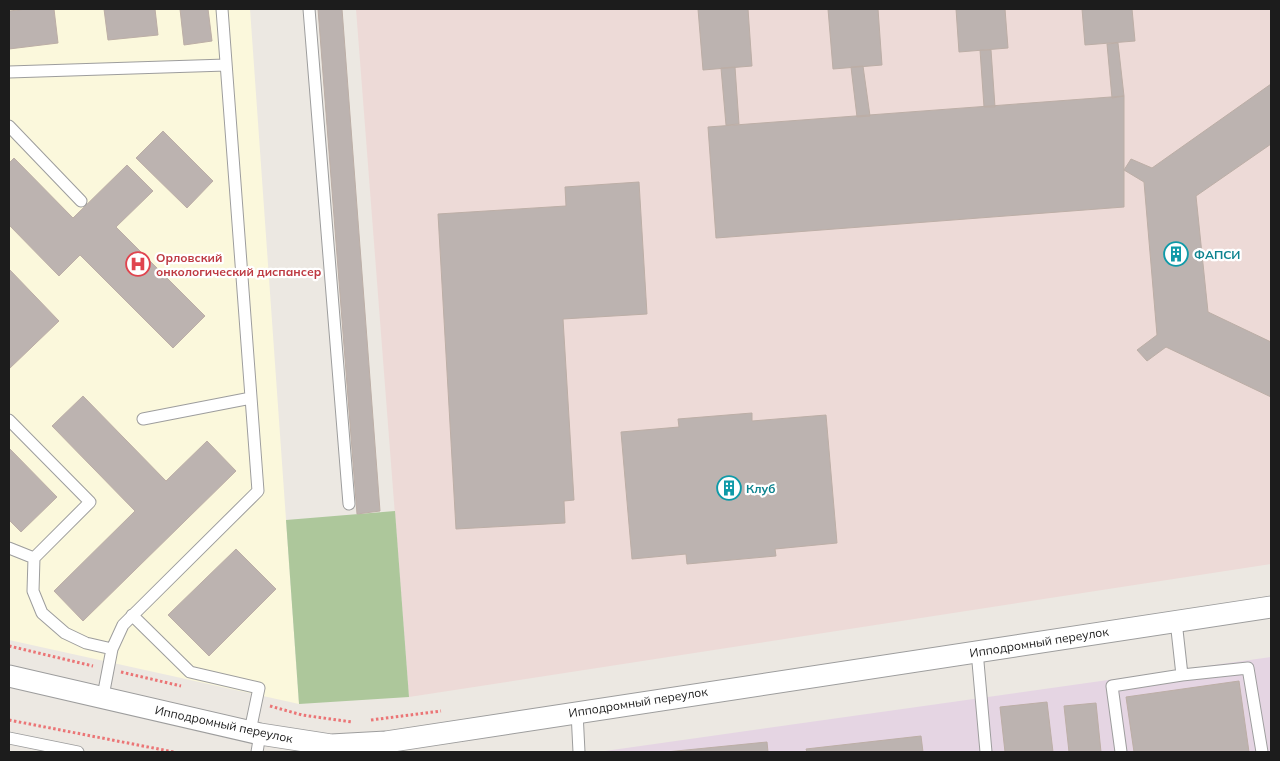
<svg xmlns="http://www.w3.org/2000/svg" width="1280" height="761" font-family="Mulish,sans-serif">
<rect width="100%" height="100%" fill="#ece8e2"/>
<path fill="#e5d5e3" d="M 1271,657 L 1271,752 L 598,752 Z"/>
<path fill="#fbf8dc" d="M 9,9 L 250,9 L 299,704 L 9,640 Z"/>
<path fill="#eddad7" d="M 356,9 L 1271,9 L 1271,564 L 409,697 Z"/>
<path fill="#adc79b" d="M 395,511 L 409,697 L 299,704 L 286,520 Z"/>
<path fill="#bcb3b0" stroke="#bcaea6" d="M 27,9 L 54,9 L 58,43 L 9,49 L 9,11 Z
M 104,9 L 155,9 L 158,35 L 108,40 Z
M 180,9 L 208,9 L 212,41 L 184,45 Z
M 318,9 L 342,9 L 380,511 L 357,514 Z
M 698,9 L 748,9 L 752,66 L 703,70 Z
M 828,9 L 878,9 L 882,65 L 833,69 Z
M 956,9 L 1005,9 L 1008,48 L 959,52 Z
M 1082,9 L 1132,9 L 1135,41 L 1085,45 Z
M 1118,43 L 1124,96 L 1112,98 L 1107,44 Z
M 980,50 L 991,50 L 995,107 L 984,107 Z
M 863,66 L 870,116 L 857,117 L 851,67 Z
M 735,67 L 739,124 L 726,125 L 721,68 Z
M 1271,84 L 1271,144 L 1196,196 L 1208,312 L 1271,342 L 1271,397 L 1166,347 L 1147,361 L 1137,350 L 1157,335 L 1144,182 L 1124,170 L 1131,159 L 1152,168 Z
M 1124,96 L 1124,207 L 716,238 L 708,127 Z
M 163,131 L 213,181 L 187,208 L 136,158 Z
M 14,158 L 73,218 L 127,165 L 153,191 L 116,227 L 205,316 L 173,348 L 80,255 L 59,276 L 9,225 L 9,163 Z
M 639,182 L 647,314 L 563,319 L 574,500 L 564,501 L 565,523 L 456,529 L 438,214 L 566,206 L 565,187 Z
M 9,269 L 59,321 L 9,369 Z
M 83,396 L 166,481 L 207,441 L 236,471 L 83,621 L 54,591 L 135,511 L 52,426 Z
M 752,413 L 752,421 L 826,415 L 837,543 L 775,549 L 776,556 L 687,564 L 686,554 L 632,559 L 621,432 L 679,427 L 678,419 Z
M 9,448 L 57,497 L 21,532 L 9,520 Z
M 236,549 L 276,589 L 209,656 L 168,615 Z
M 1239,681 L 1249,752 L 1134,752 L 1126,697 Z
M 1047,702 L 1053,752 L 1005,752 L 1000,707 Z
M 1096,703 L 1101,752 L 1069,752 L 1064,706 Z
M 921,736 L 923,752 L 807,752 L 806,749 Z
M 767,742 L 768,752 L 666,752 Z"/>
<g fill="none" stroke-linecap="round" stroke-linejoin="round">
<g stroke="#9d9d9d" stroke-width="13">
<path id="service" d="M 309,9 L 349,504
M 9,72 L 226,65
M 9,126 L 81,201
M 143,419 L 251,398
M 9,420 L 90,502 L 34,558 L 9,548
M 34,558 L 33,591 L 42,613 L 65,633 L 86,643 L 112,649
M 132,615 L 190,672 L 259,688 L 250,731
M 1176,621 L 1182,675
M 977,651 L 986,752
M 103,696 L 112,649 L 123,625 L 258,491 L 222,9
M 577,712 L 579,752
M 9,738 L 78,752
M 257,752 L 260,734
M 1121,752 L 1112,686 L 1182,675 L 1248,668 L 1262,752"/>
</g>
<g stroke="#9d9d9d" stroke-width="23">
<path id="minor" d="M 9,676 L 260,734 L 331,745 L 386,742 L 1271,607"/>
</g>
<path stroke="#eb7576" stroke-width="3" stroke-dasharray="2.5 2.5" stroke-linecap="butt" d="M 9,646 L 93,666
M 121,672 L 181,686
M 270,706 L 302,715 L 352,722
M 9,720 L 174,752
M 371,720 L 441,711"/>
<use href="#service" stroke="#fff" stroke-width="11"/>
<use href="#minor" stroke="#fff" stroke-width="21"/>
</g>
<defs>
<g id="building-ring" transform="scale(1.25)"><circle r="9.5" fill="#fff" stroke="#0f9aa8" stroke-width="1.5"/><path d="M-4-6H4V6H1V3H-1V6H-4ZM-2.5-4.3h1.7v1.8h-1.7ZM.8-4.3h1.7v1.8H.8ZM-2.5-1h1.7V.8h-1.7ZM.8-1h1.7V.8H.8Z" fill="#0f9aa8"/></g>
<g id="hospital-ring" transform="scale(1.25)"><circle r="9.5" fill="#fff" stroke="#e0444e" stroke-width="1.5"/><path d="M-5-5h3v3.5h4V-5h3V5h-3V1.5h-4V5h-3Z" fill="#e0444e"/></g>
</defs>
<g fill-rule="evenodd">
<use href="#building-ring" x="1176" y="254"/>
<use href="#hospital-ring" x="138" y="264"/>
<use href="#building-ring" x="729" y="488"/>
</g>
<g text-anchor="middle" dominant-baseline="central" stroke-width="4.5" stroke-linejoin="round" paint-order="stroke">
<g font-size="12" font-weight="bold" fill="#0d838f" stroke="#fff" text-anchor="start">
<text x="1194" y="254">ФАПСИ</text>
<text x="746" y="488">Клуб</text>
</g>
<g font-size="12" font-weight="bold" fill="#be3a42" stroke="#fff" text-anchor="start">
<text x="156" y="257">Орловский<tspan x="156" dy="14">онкологический диспансер</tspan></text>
</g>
<g font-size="12" fill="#1c1c1c" stroke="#fff">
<text transform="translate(1039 642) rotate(-9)">Ипподромный переулок</text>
<text transform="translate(638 702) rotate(-9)">Ипподромный переулок</text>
<text transform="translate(224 724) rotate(12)">Ипподромный переулок</text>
</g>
</g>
<rect width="1280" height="761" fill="none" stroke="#1c1c1c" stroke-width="20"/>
</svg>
